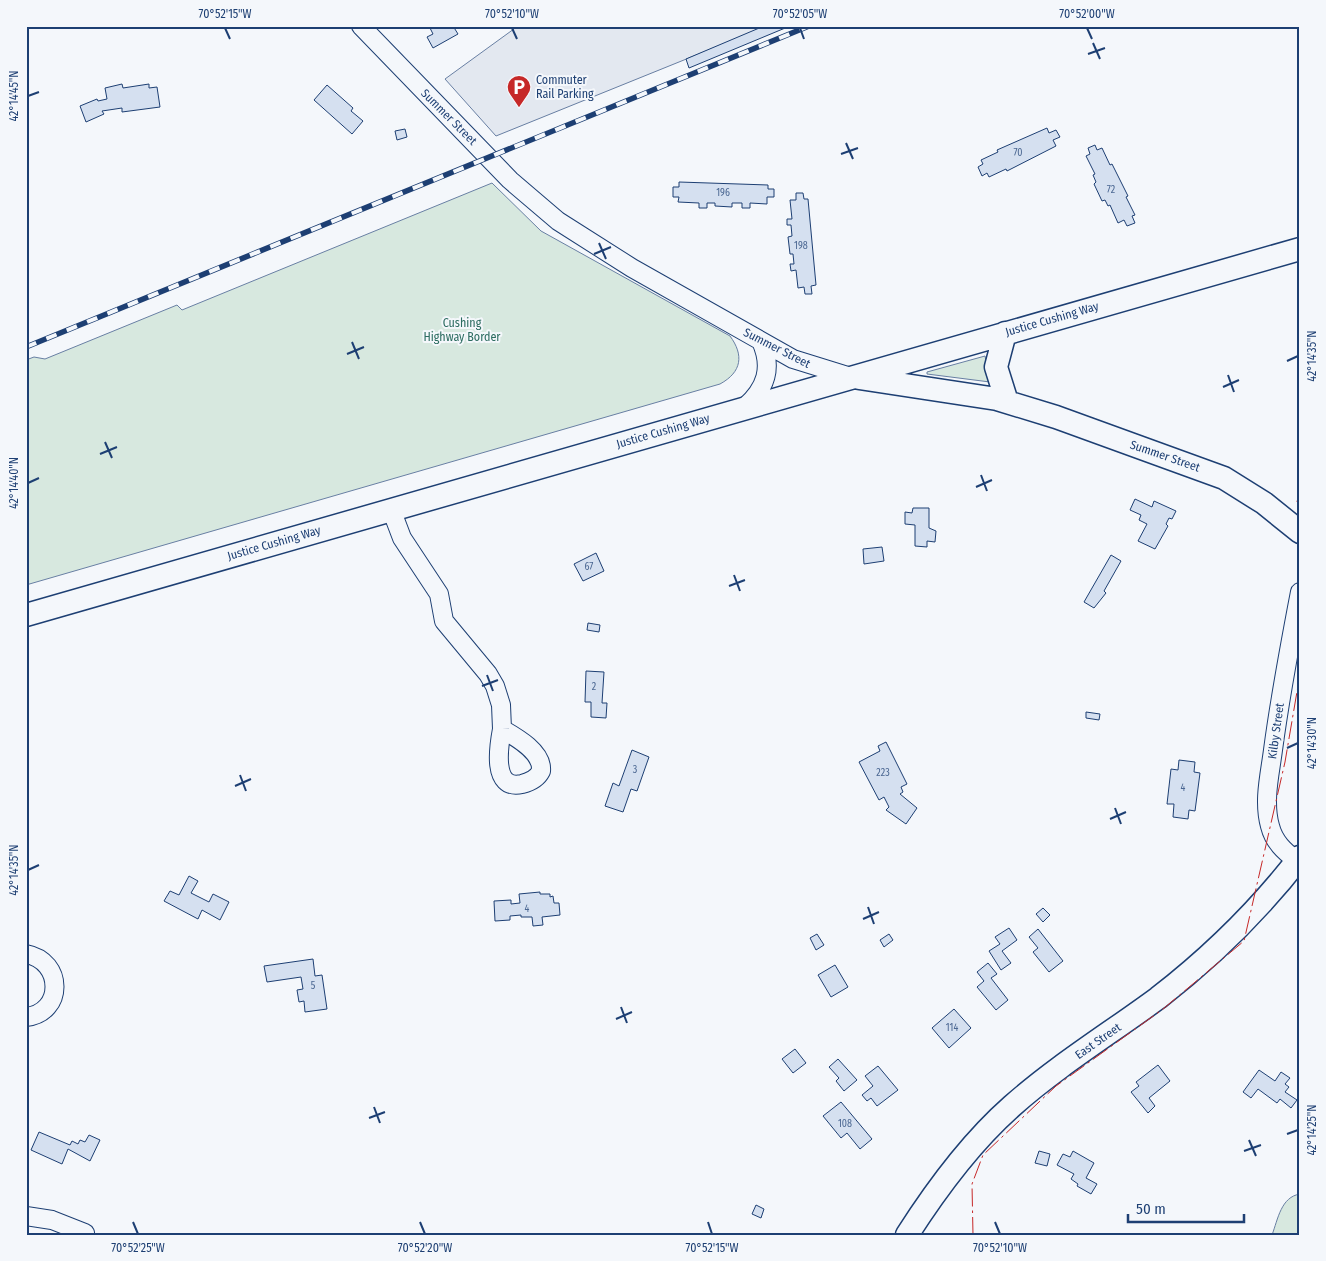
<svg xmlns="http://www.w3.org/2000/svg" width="1326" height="1261" font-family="'Fira Sans Condensed',sans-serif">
<rect width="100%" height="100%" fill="#f4f7fb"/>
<path fill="#d7e8df" stroke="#687fa3" d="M 492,183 L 541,231 L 730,336 C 744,355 742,372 720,384 L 26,585 L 26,360 L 34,357 L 45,359 L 177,305 L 182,310 Z
M 985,356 L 990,382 L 927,374 L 927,372 Z
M 1300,1194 L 1300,1235 L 1272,1235 C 1278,1219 1281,1197 1300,1194 Z"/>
<path fill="#e3e8f0" stroke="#687fa3" d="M 518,26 L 768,26 L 496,136 L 445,79 Z"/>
<path fill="#d5e0f0" stroke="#1d3f73" d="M 429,26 L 453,26 L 458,34 L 433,48 L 427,37 L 433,34 Z
M 764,26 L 790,26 L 689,68 L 686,59 Z
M 122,84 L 123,88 L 149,84 L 149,88 L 157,87 L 160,107 L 122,112 L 122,108 L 102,111 L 104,114 L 86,122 L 80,106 L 97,99 L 98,101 L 107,99 L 105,88 Z
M 327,85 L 353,108 L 351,111 L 363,121 L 352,134 L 314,100 Z
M 1047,128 L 1049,133 L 1056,130 L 1060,137 L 1053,140 L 1056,146 L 1007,171 L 1006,169 L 989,177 L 987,173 L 982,176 L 978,167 L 983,164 L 981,160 L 998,152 L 997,150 Z
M 405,129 L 407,137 L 397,140 L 395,131 Z
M 1095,145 L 1097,150 L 1102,148 L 1110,165 L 1112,164 L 1128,196 L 1126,197 L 1135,215 L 1132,216 L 1135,223 L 1127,226 L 1124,220 L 1118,223 L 1110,205 L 1108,206 L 1105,200 L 1102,201 L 1094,184 L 1096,182 L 1093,175 L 1095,174 L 1086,156 L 1090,154 L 1088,148 Z
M 679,182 L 768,185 L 768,189 L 774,189 L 774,197 L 767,197 L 767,204 L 750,203 L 750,208 L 742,208 L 742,203 L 732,203 L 732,207 L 715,206 L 715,203 L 707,203 L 707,208 L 699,208 L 699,203 L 678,202 L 679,197 L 673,197 L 673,187 L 679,187 Z
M 796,193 L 803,193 L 804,199 L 808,199 L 816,285 L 811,286 L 812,294 L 805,294 L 804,287 L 798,288 L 796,270 L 791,271 L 790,264 L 794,264 L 793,254 L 790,254 L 788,237 L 792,236 L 791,225 L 787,225 L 787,219 L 792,219 L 790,200 L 796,200 Z
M 1135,499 L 1152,507 L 1154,501 L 1176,511 L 1172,519 L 1169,518 L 1166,524 L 1168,526 L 1155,549 L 1138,541 L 1147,524 L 1139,520 L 1141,515 L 1130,510 Z
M 913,508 L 929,508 L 929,528 L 936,531 L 935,542 L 927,541 L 927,547 L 915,546 L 915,525 L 905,524 L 905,512 L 912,513 Z
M 882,547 L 884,561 L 864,564 L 863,549 Z
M 596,553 L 604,571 L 583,581 L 574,564 Z
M 1111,555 L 1121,561 L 1104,591 L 1106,593 L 1094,608 L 1084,602 Z
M 588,623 L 600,625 L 599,632 L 587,630 Z
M 586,671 L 604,672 L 602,703 L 607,703 L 606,718 L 591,717 L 591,702 L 585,702 Z
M 1086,712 L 1100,714 L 1099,720 L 1086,718 Z
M 886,742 L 907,784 L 901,787 L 903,792 L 900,794 L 917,808 L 906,824 L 886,810 L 889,807 L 884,797 L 879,800 L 859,762 L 880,751 L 878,746 Z
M 632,750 L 649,757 L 637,791 L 631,789 L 623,812 L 605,806 L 613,783 L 619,786 Z
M 1179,760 L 1195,762 L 1194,772 L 1200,773 L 1195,811 L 1189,810 L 1188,819 L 1173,817 L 1174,804 L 1167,804 L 1171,769 L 1178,770 Z
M 189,876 L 198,881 L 191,893 L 209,902 L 213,894 L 229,902 L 220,920 L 202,910 L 198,919 L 164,901 L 170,891 L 179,895 Z
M 540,892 L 540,894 L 550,894 L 550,897 L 553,896 L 554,903 L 559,903 L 560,915 L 542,917 L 543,925 L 533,926 L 532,917 L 521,917 L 521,915 L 510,916 L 510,920 L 495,921 L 494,901 L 511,900 L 511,904 L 520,903 L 519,894 Z
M 1043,908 L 1050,915 L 1043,922 L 1036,914 Z
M 1009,928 L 1017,940 L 1002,951 L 1011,963 L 1001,970 L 989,951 L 1000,944 L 995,937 Z
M 1038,929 L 1063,961 L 1049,972 L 1033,952 L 1038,948 L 1029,937 Z
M 817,934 L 824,945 L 816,950 L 810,938 Z
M 889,934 L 893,940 L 884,947 L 880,940 Z
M 313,959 L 315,976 L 322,975 L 327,1009 L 305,1012 L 304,1001 L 299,1002 L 297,990 L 303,989 L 301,977 L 267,982 L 264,966 Z
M 988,963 L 997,974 L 991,978 L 1008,1000 L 996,1010 L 977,987 L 984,981 L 977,972 Z
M 835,965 L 848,987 L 831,997 L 818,975 Z
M 954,1009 L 971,1028 L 949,1048 L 932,1028 Z
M 795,1049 L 806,1063 L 793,1073 L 782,1059 Z
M 838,1059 L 857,1080 L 844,1091 L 836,1081 L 839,1078 L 829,1067 Z
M 1158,1065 L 1170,1081 L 1149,1098 L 1155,1106 L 1148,1113 L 1131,1092 L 1139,1086 L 1136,1082 Z
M 878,1066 L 898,1090 L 877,1106 L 871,1098 L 867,1101 L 862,1095 L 873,1086 L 865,1076 Z
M 1259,1070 L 1275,1081 L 1281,1072 L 1290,1078 L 1285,1084 L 1289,1087 L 1285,1092 L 1297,1100 L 1291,1108 L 1280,1099 L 1277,1103 L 1258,1089 L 1251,1098 L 1243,1092 Z
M 841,1102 L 872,1139 L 860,1149 L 847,1133 L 841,1138 L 823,1116 Z
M 39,1132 L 70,1145 L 72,1141 L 78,1144 L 80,1140 L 85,1142 L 89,1135 L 100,1140 L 90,1161 L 68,1149 L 62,1164 L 31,1150 Z
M 1039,1151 L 1050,1154 L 1047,1166 L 1035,1163 Z
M 1073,1151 L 1094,1163 L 1086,1178 L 1097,1184 L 1091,1194 L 1077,1186 L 1078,1184 L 1071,1179 L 1074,1174 L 1057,1165 L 1063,1154 L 1070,1157 Z
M 756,1205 L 764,1209 L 761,1218 L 752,1214 Z"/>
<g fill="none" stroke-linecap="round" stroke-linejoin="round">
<g stroke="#1d3f73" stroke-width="20">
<path id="minor" d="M 361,26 L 510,180 L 558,221 L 632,268 L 793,359 L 851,377
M 745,407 C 766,388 773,368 761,341
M 391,509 L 402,538 L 439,594 L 444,621 L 488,674 L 495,686 L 501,705 L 502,729 C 516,737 543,752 541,771 C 537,779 530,782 522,784 C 491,791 499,745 502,729
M 1297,861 C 1284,851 1274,842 1270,826 C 1263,801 1270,774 1273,750 C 1280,697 1290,644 1300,592
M 26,954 C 64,961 64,1013 26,1017
M 26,1216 L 52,1220 L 85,1233"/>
</g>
<g stroke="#1d3f73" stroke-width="25">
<path id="major" d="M 1005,333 L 996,367 L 1007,402
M 859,378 L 997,399 L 1056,417 L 1224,478 L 1264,503 L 1300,532
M 26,615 L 1300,249
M 907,1235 C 937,1188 970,1143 1012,1106 C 1057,1066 1109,1034 1158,998 C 1211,957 1259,910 1300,857"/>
</g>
<use href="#minor" stroke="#f4f7fb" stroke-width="18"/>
<use href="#major" stroke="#f4f7fb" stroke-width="22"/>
<g stroke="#1d3f73" stroke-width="5.5">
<path id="rail" d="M 26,347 L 809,26"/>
</g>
<use href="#rail" stroke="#f4f7fb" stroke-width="4" stroke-dasharray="11" stroke-linecap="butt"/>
<path stroke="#c62828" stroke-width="1" stroke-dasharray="18 4 2.5 4" stroke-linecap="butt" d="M 1300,489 L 1297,502 L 1300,505
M 973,1235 L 972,1184 L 983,1155 L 1056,1086 L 1163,1009 L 1244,941 L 1285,762 L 1300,674"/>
</g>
<path fill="none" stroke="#1d3f73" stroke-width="2" d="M 225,28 L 230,39M 512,28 L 517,39M 800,28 L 804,39M 1087,28 L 1092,39M 1093,43 L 1100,59M 1088,54 L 1105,48M 28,96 L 39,92M 846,143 L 853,159M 841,154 L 858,148M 599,243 L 606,259M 594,254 L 611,247M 352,342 L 359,359M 347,354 L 364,347M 1287,361 L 1298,356M 1228,375 L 1234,392M 1223,387 L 1239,380M 105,442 L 112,458M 100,454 L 117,447M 981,475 L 987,491M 28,483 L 39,478M 976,487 L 992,480M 734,575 L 740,591M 729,586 L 745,580M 487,675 L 493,691M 482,686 L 498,680M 1287,748 L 1298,743M 240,775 L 246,791M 235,786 L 251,779M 1115,808 L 1121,824M 1110,819 L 1126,812M 28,870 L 39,865M 868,907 L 874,924M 863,919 L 879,912M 621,1007 L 627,1023M 616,1019 L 632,1012M 374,1107 L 380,1123M 369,1118 L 385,1112M 1287,1134 L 1298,1130M 1249,1140 L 1256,1156M 1244,1151 L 1261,1145M 133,1222 L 138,1234M 420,1222 L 425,1234M 708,1222 L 712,1234M 995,1222 L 1000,1234"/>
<defs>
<g id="parking-pin" transform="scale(1.25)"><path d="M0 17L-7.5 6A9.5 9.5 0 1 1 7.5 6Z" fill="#c62828" stroke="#f4f7fb"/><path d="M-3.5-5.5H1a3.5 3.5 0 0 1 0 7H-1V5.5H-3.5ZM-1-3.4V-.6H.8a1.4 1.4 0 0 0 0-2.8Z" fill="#fff"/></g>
</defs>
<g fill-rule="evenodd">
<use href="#parking-pin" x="519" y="87"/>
</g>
<g text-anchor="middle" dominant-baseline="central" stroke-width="4" stroke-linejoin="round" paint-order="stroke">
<g font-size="10" fill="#4b6792">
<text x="1018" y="153">70</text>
<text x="1111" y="190">72</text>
<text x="723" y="193">196</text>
<text x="801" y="246">198</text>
<text x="589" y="567">67</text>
<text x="594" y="687">2</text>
<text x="635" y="770">3</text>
<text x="883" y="773">223</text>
<text x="1183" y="788">4</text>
<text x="527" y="909">4</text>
<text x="313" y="986">5</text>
<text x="952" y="1028">114</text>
<text x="845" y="1124">108</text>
</g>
<g font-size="12" fill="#1d3f73" stroke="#f4f7fb" text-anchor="start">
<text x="536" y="80">Commuter<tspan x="536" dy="14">Rail Parking</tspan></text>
</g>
<g font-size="12" fill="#1d3f73" stroke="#f4f7fb">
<text transform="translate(449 117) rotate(45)">Summer Street</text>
<text transform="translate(1052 319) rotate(-16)">Justice Cushing Way</text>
<text transform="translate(777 348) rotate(27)">Summer Street</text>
<text transform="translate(663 431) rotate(-16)">Justice Cushing Way</text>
<text transform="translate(1165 456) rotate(19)">Summer Street</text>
<text transform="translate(274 543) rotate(-16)">Justice Cushing Way</text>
<text transform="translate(1276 731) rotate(-82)">Kilby Street</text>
<text transform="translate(1098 1041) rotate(-35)">East Street</text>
</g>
<g font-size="12" fill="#2c6c60" stroke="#f4f7fb">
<text x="462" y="323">Cushing<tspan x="462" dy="14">Highway Border</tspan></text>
</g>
</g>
<rect width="1326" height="1261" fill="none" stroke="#f4f7fb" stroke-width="55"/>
<path d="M1128 1214v8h116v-8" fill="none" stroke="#1d3f73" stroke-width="2.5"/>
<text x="1136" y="1214" font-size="15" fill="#1d3f73" stroke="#f4f7fb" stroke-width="4" paint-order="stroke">50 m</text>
<rect x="28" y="28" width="1270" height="1206" fill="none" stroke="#1d3f73" stroke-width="2"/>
<g font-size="12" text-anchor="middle" fill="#1d3f73">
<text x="225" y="18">70°52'15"W</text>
<text x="512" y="18">70°52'10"W</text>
<text x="800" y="18">70°52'05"W</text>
<text x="1087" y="18">70°52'00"W</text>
<text transform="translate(14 96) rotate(-90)" y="4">42°14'45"N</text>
<text transform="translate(1312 356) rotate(-90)" y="4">42°14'35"N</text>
<text transform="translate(14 483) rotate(-90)" y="4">42°14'40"N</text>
<text transform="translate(1312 743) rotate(-90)" y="4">42°14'30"N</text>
<text transform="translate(14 870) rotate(-90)" y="4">42°14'35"N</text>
<text transform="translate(1312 1130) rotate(-90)" y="4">42°14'25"N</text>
<text x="138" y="1252">70°52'25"W</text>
<text x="425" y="1252">70°52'20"W</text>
<text x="712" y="1252">70°52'15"W</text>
<text x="1000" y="1252">70°52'10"W</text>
</g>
</svg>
